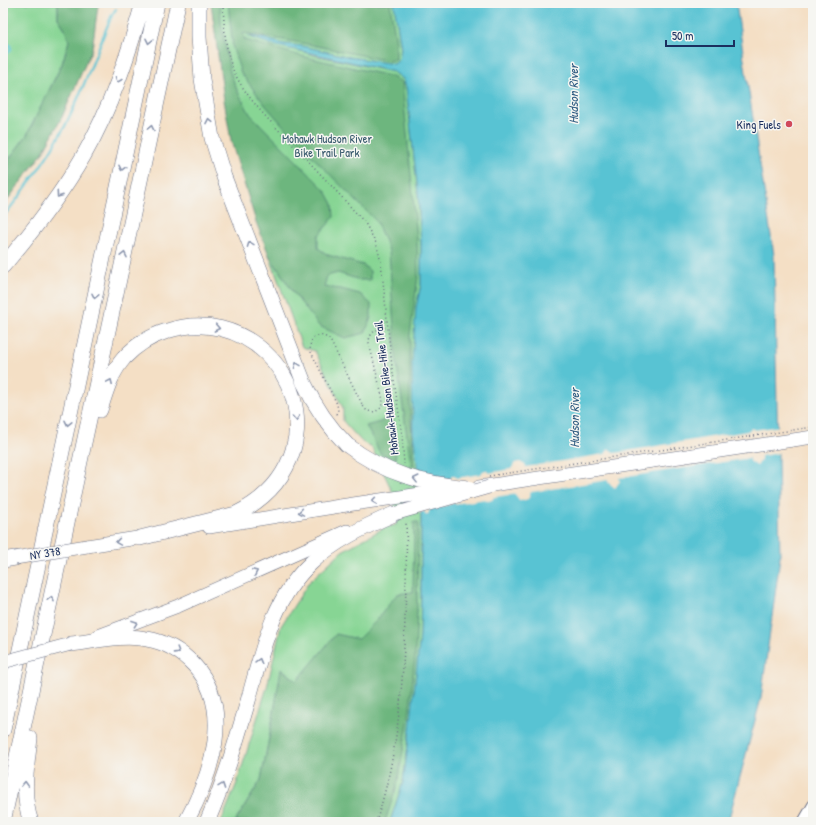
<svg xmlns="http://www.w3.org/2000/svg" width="816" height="825" font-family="'Patrick Hand',sans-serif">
<rect width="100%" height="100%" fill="#f6f6f2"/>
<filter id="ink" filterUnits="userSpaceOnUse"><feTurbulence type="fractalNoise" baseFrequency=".025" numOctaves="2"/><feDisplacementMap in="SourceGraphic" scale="8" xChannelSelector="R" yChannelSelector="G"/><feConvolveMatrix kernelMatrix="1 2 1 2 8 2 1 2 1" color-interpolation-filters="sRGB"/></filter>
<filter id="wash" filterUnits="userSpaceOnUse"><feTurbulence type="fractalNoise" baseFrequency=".012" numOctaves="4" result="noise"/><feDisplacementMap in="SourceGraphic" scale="16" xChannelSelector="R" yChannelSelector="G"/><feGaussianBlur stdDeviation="0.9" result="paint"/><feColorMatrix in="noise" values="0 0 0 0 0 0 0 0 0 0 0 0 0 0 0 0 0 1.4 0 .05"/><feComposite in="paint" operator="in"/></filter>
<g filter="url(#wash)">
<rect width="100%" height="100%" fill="#f4dfc5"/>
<path fill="#87d594" stroke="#518279" d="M 3,3 L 57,3 L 58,5 L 58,18 L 64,27 L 69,41 L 62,64 L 27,135 L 3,167 Z
M 215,3 L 394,3 L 401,49 L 399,60 L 394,64 L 350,57 L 302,46 L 284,44 L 262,38 L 250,37 L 286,48 L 298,50 L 313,55 L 394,72 L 403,79 L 406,87 L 418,193 L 421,242 L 421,285 L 416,307 L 413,434 L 417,462 L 421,518 L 421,598 L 420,636 L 409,738 L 403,782 L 390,822 L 255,822 L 297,681 L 282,669 L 261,780 L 235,822 L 221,822 L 237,783 L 267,687 L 281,626 L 309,582 L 342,551 L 386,527 L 396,525 L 393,493 L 372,448 L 362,442 L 350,429 L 343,421 L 343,408 L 315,351 L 302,347 L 269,255 L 293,292 L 307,310 L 237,148 Z"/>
<path fill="#6db67e" stroke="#44726e" d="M 57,3 L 99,3 L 98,6 L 92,49 L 62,117 L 42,154 L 3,206 L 3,167 L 27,135 L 62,64 L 69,41 L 64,27 L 58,18 L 58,6 Z
M 211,3 L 220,3 L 221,22 L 230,72 L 237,90 L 250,114 L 326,191 L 333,204 L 334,217 L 318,236 L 318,248 L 328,255 L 363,265 L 370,271 L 370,280 L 360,280 L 338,273 L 327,276 L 324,287 L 341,289 L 360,294 L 371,304 L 371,318 L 365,333 L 345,338 L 319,326 L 293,292 L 269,255 L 256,222 L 231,141 L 224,100 Z
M 228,3 L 390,3 L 396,42 L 396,59 L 389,61 L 307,44 L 243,33 L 245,40 L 301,56 L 390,76 L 402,82 L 417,237 L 418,276 L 410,335 L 410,405 L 414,467 L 411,465 L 396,358 L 389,251 L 376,221 L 296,140 L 266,106 L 241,73 L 233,49 Z
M 391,416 L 397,440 L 395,461 L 380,453 L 366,426 L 380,422 Z
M 414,522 L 418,522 L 417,612 L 415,657 L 409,718 L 397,785 L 385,822 L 235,822 L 261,780 L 273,718 L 281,669 L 297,681 L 336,634 L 358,639 L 376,621 L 397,594 L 413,592 Z"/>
<path fill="#59c3d3" stroke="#3a7998" d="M 394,3 L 736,3 L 746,73 L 774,255 L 780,558 L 761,698 L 728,822 L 390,822 L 403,782 L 409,738 L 420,636 L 421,598 L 421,518 L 417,462 L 413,434 L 412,363 L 416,307 L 421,285 L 421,242 L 418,193 L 406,87 L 403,79 L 394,72 C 358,64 322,55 286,48 C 273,46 260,40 248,36 L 262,38 L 284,44 L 302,46 L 350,57 L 394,64 L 399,60 L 401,49 Z"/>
<path fill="#f4dfc5" d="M 780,426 L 780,453 L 761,456 L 761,460 L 757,466 L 750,461 L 750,458 L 619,478 L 620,481 L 615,488 L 608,482 L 608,480 L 531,492 L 528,499 L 520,501 L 515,494 L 494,497 L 492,500 L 488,501 L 485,499 L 460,503 L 456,505 L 455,503 L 430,509 L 428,514 L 426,515 L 424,511 L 419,513 L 417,484 L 450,479 L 452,476 L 454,475 L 457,478 L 481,474 L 483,471 L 486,470 L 489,473 L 511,469 L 515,463 L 520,462 L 525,465 L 526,467 L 605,454 L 609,449 L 615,453 L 748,431 L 751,428 L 755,430 Z"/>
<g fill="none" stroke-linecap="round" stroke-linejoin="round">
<path stroke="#59c3d3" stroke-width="2.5" d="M 3,30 L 7,3
M 3,40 L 10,45 L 11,49 L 9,52 L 3,55
M 3,217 C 26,189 46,160 64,128 C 83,92 96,52 112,15 L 116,9"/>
</g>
</g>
<g filter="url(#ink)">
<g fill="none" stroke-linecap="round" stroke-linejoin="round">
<g stroke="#676d82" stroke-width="12">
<path id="minor" d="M 803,822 L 813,805"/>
</g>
<g stroke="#676d82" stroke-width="14">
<path id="major" d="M 479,487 L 813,437
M 209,527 L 340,506
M 87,546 L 150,536
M 98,636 L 178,606 L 347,531"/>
</g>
<g stroke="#676d82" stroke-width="16">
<path id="highway" d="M 199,3 L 199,37 L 202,79 L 212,138 L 224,177 L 304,383 C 315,407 328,426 347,445
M 3,266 C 33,231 61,195 84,155 C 111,108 128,55 143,3
M 100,410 C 106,391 111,373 124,358 C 136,345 151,336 167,331 C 241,306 314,375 293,450 C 284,480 264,500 236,514 L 140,538
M 3,560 L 15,558
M 71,644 C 96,641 123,634 147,639 C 165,642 182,652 194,665 C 235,709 211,776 186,822
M 3,730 L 157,3
M 30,738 C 27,767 21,794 31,822
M 3,822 L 178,3
M 207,822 C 224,783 236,742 248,701 C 262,652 272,599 311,563 C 334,541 364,527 394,514"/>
</g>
<path stroke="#676d82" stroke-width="1.5" stroke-dasharray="1 3" stroke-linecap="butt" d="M 223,3 C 224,25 225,51 234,72 C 247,99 270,121 291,143 C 316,169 341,196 365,223 L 376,243 L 381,262 L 392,367 L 402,435 L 404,464
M 336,414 L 338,411 L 337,404 L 311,352 C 307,338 319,330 330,340 L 363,406 L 367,411 L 375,412 L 381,408 L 383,400 L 369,343 C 369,331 378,329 387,327
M 376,822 C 398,755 403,688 405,618 C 406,586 407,554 406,521"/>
<use href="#minor" stroke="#fff" stroke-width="10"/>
<use href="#major" stroke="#fff" stroke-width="13"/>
<use href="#highway" stroke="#fff" stroke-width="15"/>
<g stroke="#676d82" stroke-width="14" stroke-linecap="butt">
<path id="major-bridge" d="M 340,506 L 454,489
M 394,514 L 489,487
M 15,558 L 87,546
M 3,662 L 71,644"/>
</g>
<g stroke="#676d82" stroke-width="16" stroke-linecap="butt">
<path id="highway-bridge" d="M 347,445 C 385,474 421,483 468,488"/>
</g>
<path stroke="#676d82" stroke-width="1.5" stroke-dasharray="1 3" stroke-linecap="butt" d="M 489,476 L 813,427"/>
<use href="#major-bridge" stroke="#fff" stroke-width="13"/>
<use href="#highway-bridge" stroke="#fff" stroke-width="15"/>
</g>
<defs><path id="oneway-chevron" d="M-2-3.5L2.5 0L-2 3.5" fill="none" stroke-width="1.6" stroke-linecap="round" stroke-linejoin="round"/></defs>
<g stroke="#8d97ae">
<use href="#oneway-chevron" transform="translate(149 41) rotate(102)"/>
<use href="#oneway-chevron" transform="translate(118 80) rotate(112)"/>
<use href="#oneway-chevron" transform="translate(209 121) rotate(-101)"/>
<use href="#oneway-chevron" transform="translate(151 128) rotate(-78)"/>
<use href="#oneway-chevron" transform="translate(122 168) rotate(102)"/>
<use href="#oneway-chevron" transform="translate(59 195) rotate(125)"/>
<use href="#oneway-chevron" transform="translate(250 244) rotate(-111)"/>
<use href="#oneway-chevron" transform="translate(124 255) rotate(-78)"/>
<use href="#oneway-chevron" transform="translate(95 296) rotate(102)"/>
<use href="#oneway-chevron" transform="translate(217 328) rotate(11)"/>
<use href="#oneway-chevron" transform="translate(297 365) rotate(-111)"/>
<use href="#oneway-chevron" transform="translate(110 382) rotate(-66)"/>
<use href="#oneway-chevron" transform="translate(296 418) rotate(87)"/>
<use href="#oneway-chevron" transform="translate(68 423) rotate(102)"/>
<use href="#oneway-chevron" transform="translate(416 479) rotate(-166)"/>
<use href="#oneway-chevron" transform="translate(374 501) rotate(171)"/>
<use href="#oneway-chevron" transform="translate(301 512) rotate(171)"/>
<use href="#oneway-chevron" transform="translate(118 542) rotate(171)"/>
<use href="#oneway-chevron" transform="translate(255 572) rotate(-24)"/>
<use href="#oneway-chevron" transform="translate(51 599) rotate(-78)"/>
<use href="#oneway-chevron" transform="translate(135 623) rotate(-20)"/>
<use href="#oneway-chevron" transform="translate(177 651) rotate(32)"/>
<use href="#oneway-chevron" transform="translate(259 661) rotate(-74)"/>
<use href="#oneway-chevron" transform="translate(25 784) rotate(-88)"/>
<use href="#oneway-chevron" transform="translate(222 786) rotate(-70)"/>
</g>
</g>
<circle fill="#d1495b" stroke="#f6f6f2" stroke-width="1.5" cx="789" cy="124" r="4"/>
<g text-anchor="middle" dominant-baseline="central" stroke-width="3" stroke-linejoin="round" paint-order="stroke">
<g font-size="12" fill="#1b2f5e" stroke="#f6f6f2" text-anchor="end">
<text x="781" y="124">King Fuels</text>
</g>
<g font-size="12" fill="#36586c" stroke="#f6f6f2">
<text x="327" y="138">Mohawk Hudson River<tspan x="327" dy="14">Bike Trail Park</tspan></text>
</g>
<g font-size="12" fill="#1b2f5e" stroke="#f6f6f2">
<text transform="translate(386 388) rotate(-97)">Mohawk-Hudson Bike-Hike Trail</text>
<text transform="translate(45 553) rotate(-9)">NY 378</text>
</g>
<g font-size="13" font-style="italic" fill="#2e5b81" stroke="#f6f6f2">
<text transform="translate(573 94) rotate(-90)">Hudson River</text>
<text transform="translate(574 418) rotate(-90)">Hudson River</text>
</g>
</g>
<rect width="816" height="825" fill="none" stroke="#f6f6f2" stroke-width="16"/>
<path d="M666 40v6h68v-6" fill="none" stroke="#1b2f5e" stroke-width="2"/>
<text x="672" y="40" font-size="12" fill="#1b2f5e" stroke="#f6f6f2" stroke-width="3" paint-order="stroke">50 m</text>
</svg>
